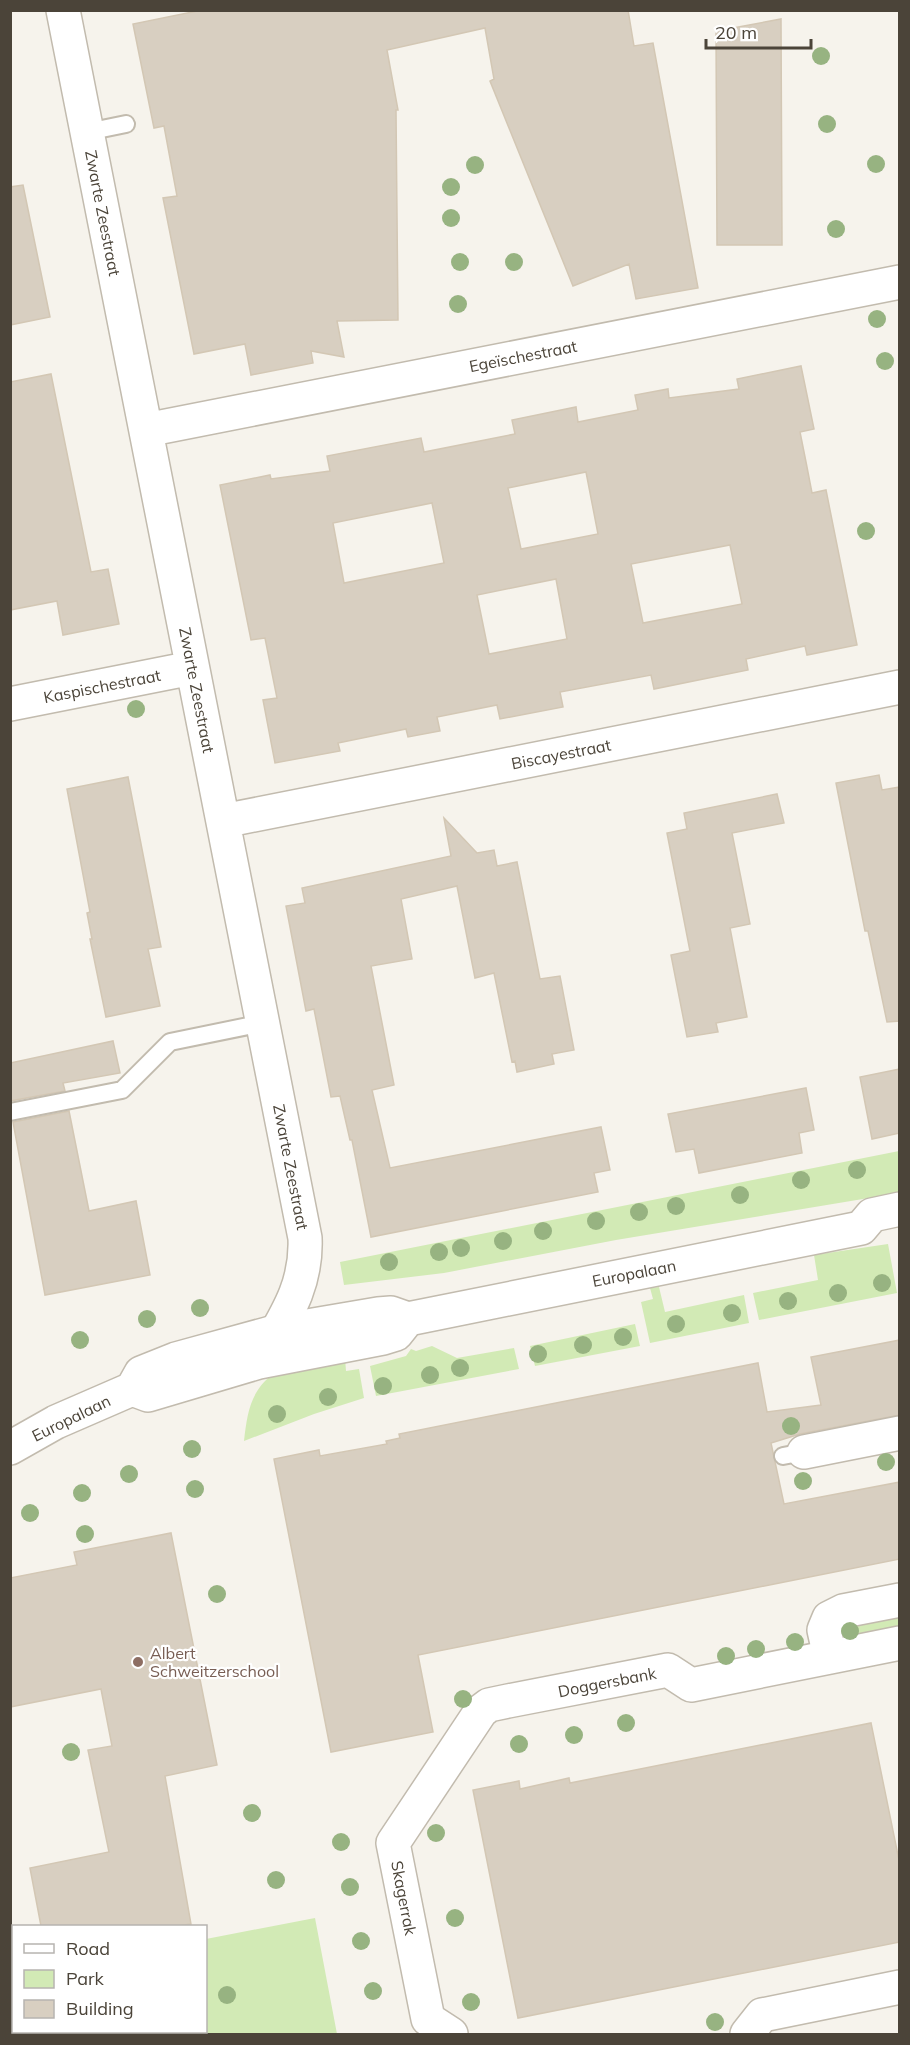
<svg xmlns="http://www.w3.org/2000/svg" width="910" height="2045" font-family="Mulish,sans-serif">
<rect width="100%" height="100%" fill="#f6f3ec"/>
<path fill="#d2eab5" d="M 899,1151 L 899,1193 L 616,1240 L 444,1273 L 344,1285 L 340,1262 Z
M 888,1244 L 897,1293 L 759,1320 L 753,1293 L 818,1280 L 814,1255 Z
M 659,1287 L 665,1312 L 744,1295 L 749,1323 L 650,1343 L 641,1302 L 653,1299 L 650,1288 Z
M 635,1324 L 640,1346 L 535,1366 L 530,1346 Z
M 432,1346 L 457,1358 L 514,1348 L 519,1369 L 376,1396 L 370,1366 L 406,1356 L 411,1349 L 416,1351 Z
M 345,1358 L 346,1371 L 359,1369 L 364,1398 L 314,1414 L 244,1441 C 247,1415 250,1391 273,1374 Z
M 899,1610 L 899,1631 L 844,1641 L 838,1627 Z
M 315,1918 L 337,2034 L 94,2034 L 93,2032 L 206,2032 L 206,1939 Z"/>
<path fill="#d8cfc1" stroke="#d3c7b4" stroke-width="1.5" fill-rule="evenodd" d="M 202,10 L 628,10 L 634,46 L 653,43 L 698,288 L 636,299 L 629,264 L 573,286 L 490,81 L 494,79 L 485,28 L 387,50 L 398,110 L 396,110 L 398,320 L 337,321 L 344,357 L 311,351 L 313,363 L 251,375 L 245,344 L 194,354 L 163,198 L 177,196 L 164,126 L 154,128 L 133,24 Z
M 781,19 L 782,245 L 717,245 L 716,31 Z
M 23,185 L 50,317 L 10,325 L 10,187 Z
M 801,366 L 814,429 L 800,432 L 806,462 L 812,493 L 826,490 L 857,645 L 807,655 L 805,646 L 746,659 L 748,670 L 654,689 L 651,675 L 560,692 L 563,707 L 500,719 L 497,705 L 437,717 L 440,731 L 408,737 L 406,729 L 338,743 L 340,751 L 275,763 L 263,700 L 277,698 L 265,638 L 251,640 L 220,485 L 270,475 L 271,479 L 330,471 L 327,456 L 421,438 L 424,452 L 515,434 L 512,420 L 576,407 L 578,422 L 638,410 L 635,395 L 668,389 L 669,398 L 739,389 L 737,379 ZM 586,472 L 598,534 L 521,549 L 508,488 ZM 432,503 L 444,563 L 344,583 L 333,523 ZM 730,545 L 742,604 L 643,623 L 631,564 ZM 556,579 L 567,639 L 489,654 L 477,595 Z
M 51,374 L 91,572 L 108,569 L 119,624 L 63,635 L 57,601 L 10,610 L 10,382 Z
M 879,775 L 882,790 L 900,787 L 900,1021 L 887,1022 L 868,931 L 865,931 L 836,783 Z
M 128,777 L 161,947 L 148,949 L 160,1006 L 106,1017 L 90,939 L 92,939 L 87,913 L 90,912 L 67,789 Z
M 777,794 L 784,823 L 732,833 L 750,924 L 730,928 L 747,1017 L 716,1023 L 718,1032 L 687,1037 L 671,955 L 690,951 L 667,833 L 687,829 L 684,813 Z
M 444,818 L 477,853 L 494,850 L 497,866 L 517,862 L 540,979 L 560,976 L 574,1050 L 552,1054 L 554,1064 L 517,1072 L 515,1061 L 512,1062 L 494,973 L 475,978 L 457,886 L 401,899 L 412,959 L 371,966 L 394,1085 L 372,1090 L 390,1168 L 601,1127 L 610,1170 L 594,1173 L 598,1192 L 371,1237 L 352,1140 L 350,1140 L 340,1096 L 331,1097 L 314,1009 L 306,1011 L 286,906 L 305,903 L 302,888 L 451,856 Z
M 113,1041 L 120,1073 L 63,1083 L 65,1091 L 10,1101 L 10,1063 Z
M 900,1069 L 900,1133 L 872,1139 L 860,1077 Z
M 806,1088 L 814,1130 L 799,1133 L 802,1153 L 699,1173 L 694,1149 L 676,1152 L 668,1114 Z
M 69,1111 L 89,1211 L 136,1201 L 150,1275 L 45,1295 L 13,1122 Z
M 900,1340 L 900,1415 L 800,1434 L 771,1443 L 784,1504 L 900,1482 L 900,1559 L 418,1655 L 433,1732 L 331,1752 L 274,1459 L 319,1450 L 320,1456 L 387,1444 L 386,1441 L 400,1438 L 399,1434 L 758,1363 L 767,1412 L 821,1405 L 811,1357 Z
M 171,1533 L 217,1765 L 165,1776 L 191,1924 L 177,1926 L 41,1926 L 30,1868 L 109,1852 L 88,1750 L 112,1746 L 101,1689 L 10,1707 L 10,1578 L 77,1565 L 74,1552 Z
M 871,1723 L 900,1865 L 900,1942 L 518,2018 L 473,1790 L 519,1781 L 520,1789 L 569,1778 L 570,1783 Z"/>
<g fill="none" stroke-linecap="round" stroke-linejoin="round">
<g stroke="#c2bbae" stroke-width="20">
<path id="service" d="M 87,132 L 126,124
M 10,1112 L 122,1090 L 170,1042 L 263,1023
M 783,1456 L 804,1452"/>
</g>
<g stroke="#c2bbae" stroke-width="36">
<path id="minor" d="M 63,10 L 305,1238 C 307,1284 287,1314 265,1352
M 146,430 L 900,282
M 10,704 L 192,668
M 223,821 L 900,687
M 804,1452 L 900,1433
M 830,1657 L 824,1630 L 829,1618 L 843,1611 L 900,1600
M 451,2034 L 428,2019 L 393,1843 L 481,1711 L 489,1705 L 508,1701 L 668,1670 L 691,1685 L 900,1643
M 747,2034 L 762,2015 L 900,1987"/>
</g>
<g stroke="#c2bbae" stroke-width="36">
<path id="tertiary" d="M 132,1389 L 148,1395 L 259,1362 L 383,1338 L 396,1334 L 408,1319
M 10,1448 L 56,1422 L 132,1389 L 141,1373 L 176,1359 L 278,1331 L 378,1314 L 391,1313 L 408,1319 L 861,1228 L 872,1215 L 900,1209"/>
</g>
<use href="#service" stroke="#fff" stroke-width="16"/>
<use href="#minor" stroke="#fff" stroke-width="33"/>
<use href="#tertiary" stroke="#fff" stroke-width="33"/>
</g>
<g fill="#97b381">
<circle cx="821" cy="56" r="9"/>
<circle cx="827" cy="124" r="9"/>
<circle cx="876" cy="164" r="9"/>
<circle cx="475" cy="165" r="9"/>
<circle cx="451" cy="187" r="9"/>
<circle cx="451" cy="218" r="9"/>
<circle cx="836" cy="229" r="9"/>
<circle cx="460" cy="262" r="9"/>
<circle cx="514" cy="262" r="9"/>
<circle cx="458" cy="304" r="9"/>
<circle cx="877" cy="319" r="9"/>
<circle cx="885" cy="361" r="9"/>
<circle cx="866" cy="531" r="9"/>
<circle cx="136" cy="709" r="9"/>
<circle cx="857" cy="1170" r="9"/>
<circle cx="801" cy="1180" r="9"/>
<circle cx="740" cy="1195" r="9"/>
<circle cx="676" cy="1206" r="9"/>
<circle cx="639" cy="1212" r="9"/>
<circle cx="596" cy="1221" r="9"/>
<circle cx="543" cy="1231" r="9"/>
<circle cx="503" cy="1241" r="9"/>
<circle cx="461" cy="1248" r="9"/>
<circle cx="439" cy="1252" r="9"/>
<circle cx="389" cy="1262" r="9"/>
<circle cx="882" cy="1283" r="9"/>
<circle cx="838" cy="1293" r="9"/>
<circle cx="788" cy="1301" r="9"/>
<circle cx="200" cy="1308" r="9"/>
<circle cx="732" cy="1313" r="9"/>
<circle cx="147" cy="1319" r="9"/>
<circle cx="676" cy="1324" r="9"/>
<circle cx="623" cy="1337" r="9"/>
<circle cx="80" cy="1340" r="9"/>
<circle cx="583" cy="1345" r="9"/>
<circle cx="538" cy="1354" r="9"/>
<circle cx="460" cy="1368" r="9"/>
<circle cx="430" cy="1375" r="9"/>
<circle cx="383" cy="1386" r="9"/>
<circle cx="328" cy="1397" r="9"/>
<circle cx="277" cy="1414" r="9"/>
<circle cx="791" cy="1426" r="9"/>
<circle cx="192" cy="1449" r="9"/>
<circle cx="886" cy="1462" r="9"/>
<circle cx="129" cy="1474" r="9"/>
<circle cx="803" cy="1481" r="9"/>
<circle cx="195" cy="1489" r="9"/>
<circle cx="82" cy="1493" r="9"/>
<circle cx="30" cy="1513" r="9"/>
<circle cx="85" cy="1534" r="9"/>
<circle cx="217" cy="1594" r="9"/>
<circle cx="850" cy="1631" r="9"/>
<circle cx="795" cy="1642" r="9"/>
<circle cx="756" cy="1649" r="9"/>
<circle cx="726" cy="1656" r="9"/>
<circle cx="463" cy="1699" r="9"/>
<circle cx="626" cy="1723" r="9"/>
<circle cx="574" cy="1735" r="9"/>
<circle cx="519" cy="1744" r="9"/>
<circle cx="71" cy="1752" r="9"/>
<circle cx="252" cy="1813" r="9"/>
<circle cx="436" cy="1833" r="9"/>
<circle cx="341" cy="1842" r="9"/>
<circle cx="276" cy="1880" r="9"/>
<circle cx="350" cy="1887" r="9"/>
<circle cx="455" cy="1918" r="9"/>
<circle cx="361" cy="1941" r="9"/>
<circle cx="373" cy="1991" r="9"/>
<circle cx="227" cy="1995" r="9"/>
<circle cx="471" cy="2002" r="9"/>
<circle cx="715" cy="2022" r="9"/>
</g>
<circle fill="#8d6e63" stroke="#fff" stroke-width="2" cx="138" cy="1662" r="6"/>
<g text-anchor="middle" dominant-baseline="central" stroke-width="4.5" stroke-linejoin="round" paint-order="stroke">
<g font-size="16" fill="#4b4439" stroke="#fff">
<text transform="translate(103 213) rotate(79)">Zwarte Zeestraat</text>
<text transform="translate(523 356) rotate(-11)">Egeïschestraat</text>
<text transform="translate(102 686) rotate(-11)">Kaspischestraat</text>
<text transform="translate(197 690) rotate(79)">Zwarte Zeestraat</text>
<text transform="translate(561 754) rotate(-11)">Biscayestraat</text>
<text transform="translate(291 1167) rotate(79)">Zwarte Zeestraat</text>
<text transform="translate(634 1273) rotate(-11)">Europalaan</text>
<text transform="translate(71 1418) rotate(-26)">Europalaan</text>
<text transform="translate(607 1682) rotate(-11)">Doggersbank</text>
<text transform="translate(404 1898) rotate(79)">Skagerrak</text>
</g>
<g font-size="16" fill="#785e54" stroke="#fff" text-anchor="start">
<text x="150" y="1653">Albert<tspan x="150" dy="18">Schweitzerschool</tspan></text>
</g>
</g>
<rect width="910" height="2045" fill="none" stroke="#4b4439" stroke-width="24"/>
<rect x="12" y="1925" width="195" height="108" fill="#ffffff" stroke="#b7b4b0" stroke-width="1.5"/>
<rect x="24" y="1944" width="30" height="9" fill="#ffffff" stroke="#b7b4b0" stroke-width="1.5"/>
<text x="66" y="1955" font-size="18" fill="#4b4439">Road</text>
<rect x="24" y="1970" width="30" height="18" fill="#d2eab5" stroke="#b7b4b0" stroke-width="1.5"/>
<text x="66" y="1985" font-size="18" fill="#4b4439">Park</text>
<rect x="24" y="2000" width="30" height="18" fill="#d8cfc1" stroke="#b7b4b0" stroke-width="1.5"/>
<text x="66" y="2015" font-size="18" fill="#4b4439">Building</text>
<path d="M706 39v9h105v-9" fill="none" stroke="#4b4439" stroke-width="3"/>
<text x="715" y="39" font-size="18" fill="#4b4439" stroke="#ffffff" stroke-width="4.5" paint-order="stroke">20 m</text>
</svg>
